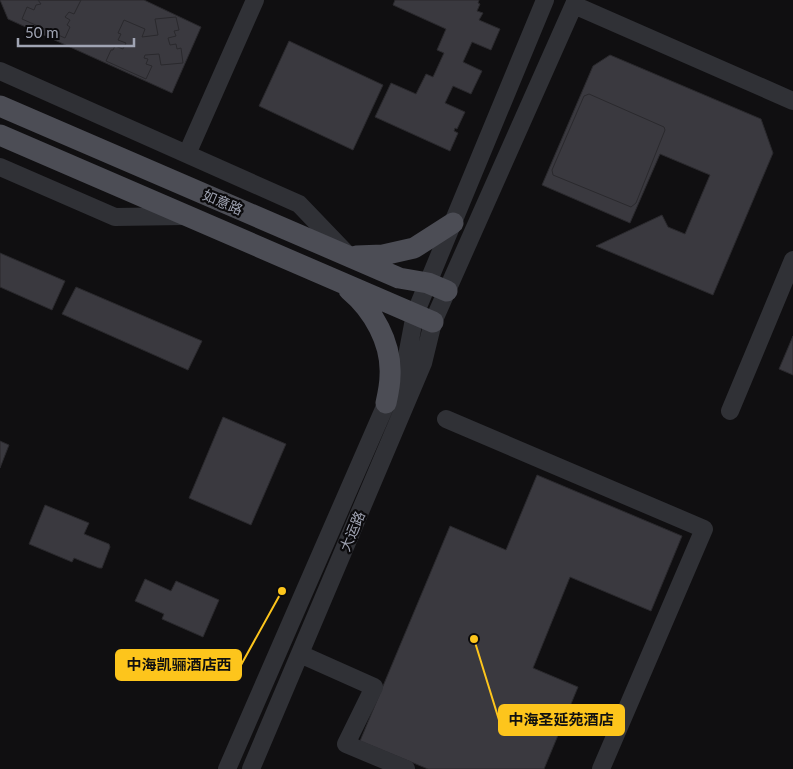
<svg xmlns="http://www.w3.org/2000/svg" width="793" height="769" font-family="Lato,'Noto Sans SC',sans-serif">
<rect width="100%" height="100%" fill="#100f11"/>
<path fill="#3a393f" stroke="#2a292d" d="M 0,0 L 144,0 L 201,27 L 172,93 L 8,19 Z
M 38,0 L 81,0 L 74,14 L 69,12 L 65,17 L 70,20 L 67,25 L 70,27 L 65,38 L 22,19 L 27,7 L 34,10 L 36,5 L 41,4 Z
M 395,0 L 479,0 L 478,3 L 480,4 L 477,11 L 483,13 L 479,20 L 500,29 L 491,50 L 472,42 L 463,62 L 482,71 L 471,94 L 453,86 L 445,103 L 465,112 L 457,129 L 455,128 L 454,131 L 458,133 L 450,151 L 375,117 L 391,83 L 416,94 L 426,74 L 433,77 L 444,53 L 437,50 L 446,29 L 393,5 Z
M 176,17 L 179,30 L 174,31 L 176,36 L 168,38 L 170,45 L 176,44 L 177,49 L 181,48 L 183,63 L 161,65 L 159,54 L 145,55 L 144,58 L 148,59 L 146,64 L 152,66 L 146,79 L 106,61 L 111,50 L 113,50 L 115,46 L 123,49 L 126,43 L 118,40 L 121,34 L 118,33 L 124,20 L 145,29 L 142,37 L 158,35 L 155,19 Z
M 289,41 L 383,85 L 353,150 L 259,106 Z
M 610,55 L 761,119 L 773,153 L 713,295 L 596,246 L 662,215 L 668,227 L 685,234 L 710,175 L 660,154 L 630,223 L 542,185 L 593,66 Z
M 589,94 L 664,127 L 665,130 L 636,203 L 631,207 L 553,175 L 552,170 L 584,96 Z
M 0,253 L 65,281 L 52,310 L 0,287 Z
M 76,287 L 202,341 L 188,370 L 62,314 Z
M 793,336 L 793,375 L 779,369 Z
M 223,417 L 286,444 L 251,525 L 189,498 Z
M 0,441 L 9,445 L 0,468 Z
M 537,475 L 682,536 L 651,611 L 570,577 L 533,668 L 578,687 L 544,769 L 428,769 L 360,741 L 450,526 L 506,550 Z
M 45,505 L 89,523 L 84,534 L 109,544 L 110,547 L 102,568 L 99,568 L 74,558 L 72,562 L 29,544 Z
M 145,579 L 171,591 L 176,581 L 219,600 L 203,637 L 162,619 L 164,614 L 135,601 Z"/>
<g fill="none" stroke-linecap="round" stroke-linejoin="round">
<path stroke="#303136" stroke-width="18" d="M 574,5 L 793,101
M 0,71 L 299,204 L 347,254
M 187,154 L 255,0
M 0,167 L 115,217 L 184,216
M 730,411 L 793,260
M 446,419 L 704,529 L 601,769
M 300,654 L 374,687 L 346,744 L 406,769
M 227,769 L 407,356 L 415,314 L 545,0
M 251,769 L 423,363 L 433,322 L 576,0"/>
<path stroke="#4c4d55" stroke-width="21" d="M 0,106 L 399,278 L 428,283 L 447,291
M 0,135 L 433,322
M 356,256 L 383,255 L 414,248 L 453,223
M 349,290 C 373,310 392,343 390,376 C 390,385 388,394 386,403"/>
</g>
<g text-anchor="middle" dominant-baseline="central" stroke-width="4.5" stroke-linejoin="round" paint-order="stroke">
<g font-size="14" fill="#a0a4b3" stroke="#0b0a0c">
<text transform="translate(223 202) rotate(23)">如意路</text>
<text transform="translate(352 531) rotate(-67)">大运路</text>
</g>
</g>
<path fill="none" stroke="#fdc51c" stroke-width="2" d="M282 591L241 665M474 639L499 720"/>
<g fill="#fdc51c" stroke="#0b0a0c" stroke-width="2">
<circle cx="282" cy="591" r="5"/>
<circle cx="474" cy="639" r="5"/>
</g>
<g fill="#fdc51c" stroke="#fdc51c" stroke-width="2">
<rect x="116" y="650" width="125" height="30" rx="5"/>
<rect x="499" y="705" width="125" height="30" rx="5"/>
</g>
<g font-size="15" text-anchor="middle" font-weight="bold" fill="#111">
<text x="179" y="670">中海凯骊酒店西</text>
<text x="561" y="725">中海圣延苑酒店</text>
</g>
<path d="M18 38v8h116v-8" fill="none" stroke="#a0a4b3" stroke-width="2.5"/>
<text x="25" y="38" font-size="15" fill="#a0a4b3" stroke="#0b0a0c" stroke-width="4" paint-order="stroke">50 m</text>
</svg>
